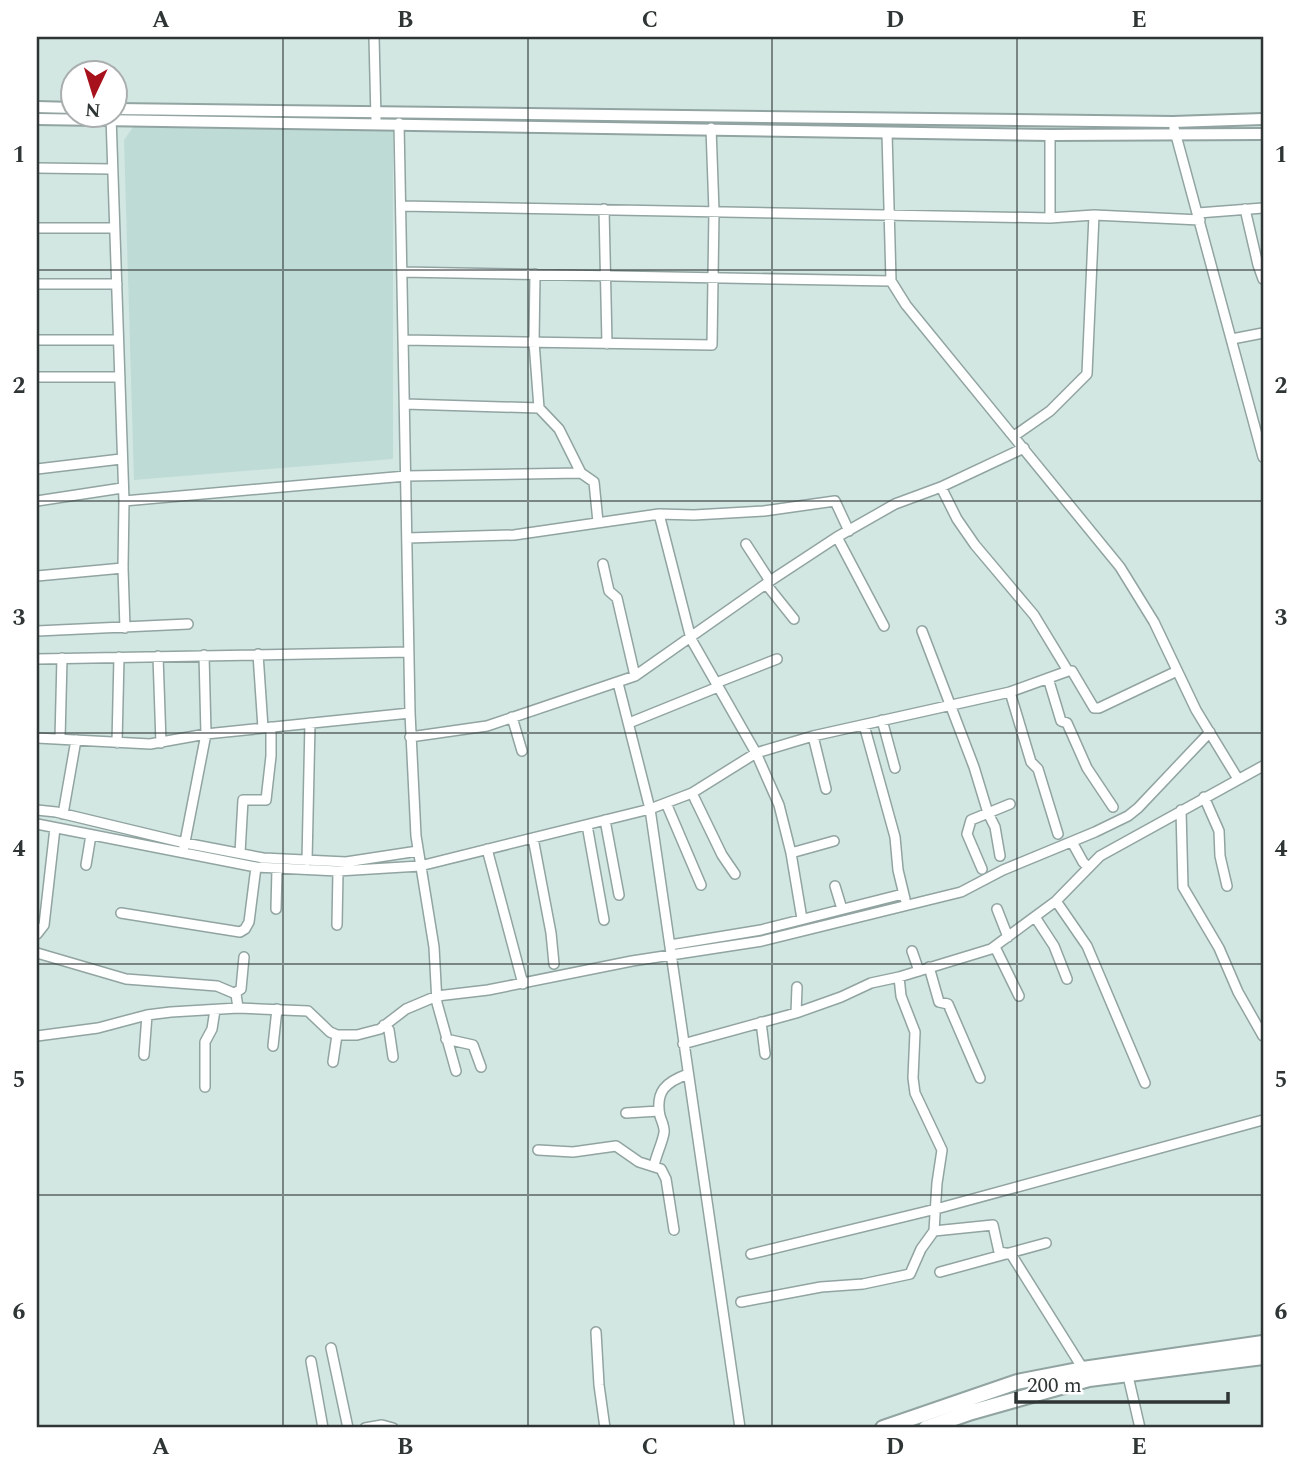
<svg xmlns="http://www.w3.org/2000/svg" width="1300" height="1465" font-family="Spectral,serif">
<rect width="100%" height="100%" fill="#d2e6e2"/>
<path fill="#bedbd6" d="M 146,122 L 393,126 L 393,459 L 134,480 L 124,140 L 134,126 Z"/>
<g fill="none" stroke-linecap="round" stroke-linejoin="round">
<g stroke="#91a4a1" stroke-width="12">
<path id="minor" d="M 374,37 L 376,119
M 111,116 L 124,501 L 123,568 L 125,628
M 399,123 L 410,713 L 416,836 L 434,947 L 437,1003 L 456,1071
M 1174,128 L 1263,457
M 887,133 L 891,281 L 906,305 L 1120,567 L 1154,622 L 1196,710 L 1238,779
M 1050,135 L 1050,218
M 37,168 L 112,169
M 401,206 L 1050,218 L 1094,215 L 1200,220
M 604,209 L 607,344
M 1245,209 L 1258,265 L 1263,279
M 1198,213 L 1263,208
M 37,228 L 114,228
M 402,272 L 891,281
M 535,274 L 534,342 L 539,408 L 559,429 L 581,473 L 594,482 L 598,522
M 37,284 L 117,284
M 1232,339 L 1263,333
M 37,340 L 118,340
M 403,340 L 712,345 L 714,211 L 711,128
M 37,377 L 120,377
M 405,404 L 539,408
M 1014,436 L 1050,411 L 1087,374 L 1094,215
M 37,469 L 121,459
M 941,487 L 957,519 L 975,545 L 1034,615 L 1068,671
M 37,501 L 122,488
M 124,501 L 406,476 L 581,473
M 659,514 L 691,639 L 756,753 L 779,805 L 791,853 L 802,919
M 837,537 L 884,626
M 407,538 L 514,535 L 659,514 L 694,515 L 764,511 L 835,501 L 849,531
M 746,544 L 770,581
M 603,564 L 609,591 L 617,598 L 635,676
M 37,576 L 123,568
M 766,584 L 794,619
M 37,631 L 188,624
M 922,631 L 974,767 L 988,813 L 995,827 L 1000,856
M 258,654 L 263,728
M 158,656 L 161,743
M 37,659 L 409,652
M 1048,678 L 1061,721 L 1067,723 L 1087,768 L 1113,807
M 618,683 L 650,809 L 740,1428
M 716,683 L 777,659
M 1010,692 L 1031,762 L 1038,769 L 1058,834
M 512,717 L 522,751
M 882,720 L 895,768
M 629,723 L 718,687
M 864,725 L 895,837 L 898,870 L 905,899
M 813,736 L 826,789
M 410,737 L 487,726 L 635,676 L 770,581 L 837,537 L 895,504 L 941,487 L 1024,448
M 37,738 L 150,744 L 206,734 L 410,713
M 60,739 L 62,658
M 117,743 L 119,657
M 692,793 L 722,855 L 735,874
M 1204,797 L 1219,831 L 1220,856 L 1227,886
M 666,803 L 701,885
M 37,810 L 56,812 L 185,843 L 263,858 L 346,862 L 418,851
M 1181,810 L 1183,887 L 1219,948 L 1238,992 L 1263,1036
M 63,814 L 76,740
M 605,820 L 619,895
M 37,824 L 256,867 L 338,871 L 420,866 L 650,809 L 692,793 L 756,753 L 813,736 L 1010,692 L 1068,671 L 1072,671 L 1094,708 L 1099,708 L 1175,672
M 587,825 L 604,920
M 533,838 L 551,933 L 554,964
M 1072,842 L 1083,862 L 1088,867
M 184,847 L 206,734 L 204,655
M 487,849 L 523,984
M 240,853 L 243,800 L 266,800 L 271,756 L 271,727
M 791,853 L 834,841
M 307,861 L 310,723
M 86,865 L 91,835
M 982,869 L 967,834 L 971,820 L 1010,804
M 835,886 L 842,909
M 1056,901 L 1087,946 L 1145,1083
M 276,909 L 277,869
M 997,909 L 1008,937
M 121,913 L 240,932 L 245,929 L 249,922 L 256,867
M 1035,917 L 1054,946 L 1067,979
M 337,925 L 338,871
M 37,934 L 44,925 L 55,828
M 670,945 L 761,930 L 903,894
M 995,947 L 1019,996
M 912,951 L 919,971
M 37,953 L 126,979 L 217,986 L 236,994 L 238,1008
M 929,967 L 939,1002 L 948,1004 L 980,1078
M 235,993 L 241,989 L 244,957
M 796,1013 L 797,987
M 761,1022 L 765,1054
M 384,1025 L 389,1030 L 393,1057
M 37,1036 L 98,1028 L 147,1015 L 171,1012 L 238,1008 L 308,1011 L 330,1032 L 337,1035 L 357,1035 L 380,1029 L 406,1009 L 437,996 L 488,990 L 632,961 L 762,941 L 961,892 L 1003,870 L 1095,832 L 1128,816 L 1138,808 L 1210,732
M 446,1039 L 473,1045 L 481,1067
M 683,1044 L 796,1013 L 841,997 L 871,983 L 899,977 L 991,949 L 1056,901 L 1100,856 L 1263,766
M 273,1046 L 277,1009
M 144,1055 L 147,1015
M 333,1062 L 337,1035
M 205,1087 L 205,1042 L 212,1029 L 215,1010
M 626,1113 L 659,1111
M 538,1150 L 573,1152 L 616,1146 L 639,1162 L 661,1169 L 666,1179 L 674,1230
M 654,1166 C 656,1155 662,1144 664,1133 C 665,1128 662,1122 660,1116 C 655,1091 666,1082 688,1074
M 934,1231 L 993,1225 L 999,1252 L 1011,1254 L 1085,1372
M 751,1254 L 936,1209 L 1263,1120
M 940,1272 L 1046,1243
M 741,1302 L 821,1287 L 863,1284 L 910,1274 L 921,1249 L 934,1231 L 937,1183 L 942,1150 L 915,1093 L 913,1078 L 915,1032 L 901,996 L 899,977
M 596,1332 L 599,1385 L 605,1428
M 331,1348 L 348,1428
M 311,1361 L 323,1428
M 1128,1376 L 1140,1428
M 365,1428 L 382,1425 L 393,1428"/>
</g>
<g stroke="#91a4a1" stroke-width="14">
<path id="tertiary" d="M 37,107 L 74,108
M 116,109 L 1173,122 L 1263,119
M 37,119 L 1050,135 L 1263,134"/>
</g>
<g stroke="#91a4a1" stroke-width="18">
<path id="trunk" d="M 883,1428 L 1017,1382 L 1083,1369 L 1263,1343
M 926,1428 L 972,1412 L 1089,1379 L 1263,1357"/>
</g>
<use href="#minor" stroke="#fff" stroke-width="9"/>
<use href="#tertiary" stroke="#fff" stroke-width="10"/>
<use href="#trunk" stroke="#fff" stroke-width="14"/>
</g>
<path fill="none" stroke="#2e3534" stroke-width="2" stroke-opacity="0.55" d="M 283,37 L 283,1428M 528,37 L 528,1428M 772,37 L 772,1428M 1017,37 L 1017,1428M 37,270 L 1263,270M 37,501 L 1263,501M 37,733 L 1263,733M 37,964 L 1263,964M 37,1195 L 1263,1195"/>
<rect width="1300" height="1465" fill="none" stroke="#ffffff" stroke-width="77"/>
<g transform="translate(94 94) rotate(184)"><circle r="33" fill="#ffffff" stroke="#abaeae" stroke-width="2"/>
<path d="M0-5L12 26L0 18L-12 26Z" fill="#a7111b"/>
<text y="-10" font-size="19" font-weight="bold" text-anchor="middle" fill="#2e3534">N</text>
</g>
<path d="M1016 1392v10h212v-10" fill="none" stroke="#2e3534" stroke-width="3.5"/>
<text x="1027" y="1392" font-size="21" fill="#2e3534" stroke="#ffffff" stroke-width="5" paint-order="stroke">200 m</text>
<rect x="38" y="38" width="1224" height="1388" fill="none" stroke="#2e3534" stroke-width="2.5"/>
<g font-size="23" text-anchor="middle" font-weight="bold" fill="#2e3534">
<text x="161" y="27">A</text>
<text x="405" y="27">B</text>
<text x="650" y="27">C</text>
<text x="895" y="27">D</text>
<text x="1139" y="27">E</text>
<text x="19" y="162">1</text>
<text x="1281" y="162">1</text>
<text x="19" y="393">2</text>
<text x="1281" y="393">2</text>
<text x="19" y="625">3</text>
<text x="1281" y="625">3</text>
<text x="19" y="856">4</text>
<text x="1281" y="856">4</text>
<text x="19" y="1087">5</text>
<text x="1281" y="1087">5</text>
<text x="19" y="1319">6</text>
<text x="1281" y="1319">6</text>
<text x="161" y="1454">A</text>
<text x="405" y="1454">B</text>
<text x="650" y="1454">C</text>
<text x="895" y="1454">D</text>
<text x="1139" y="1454">E</text>
</g>
</svg>
